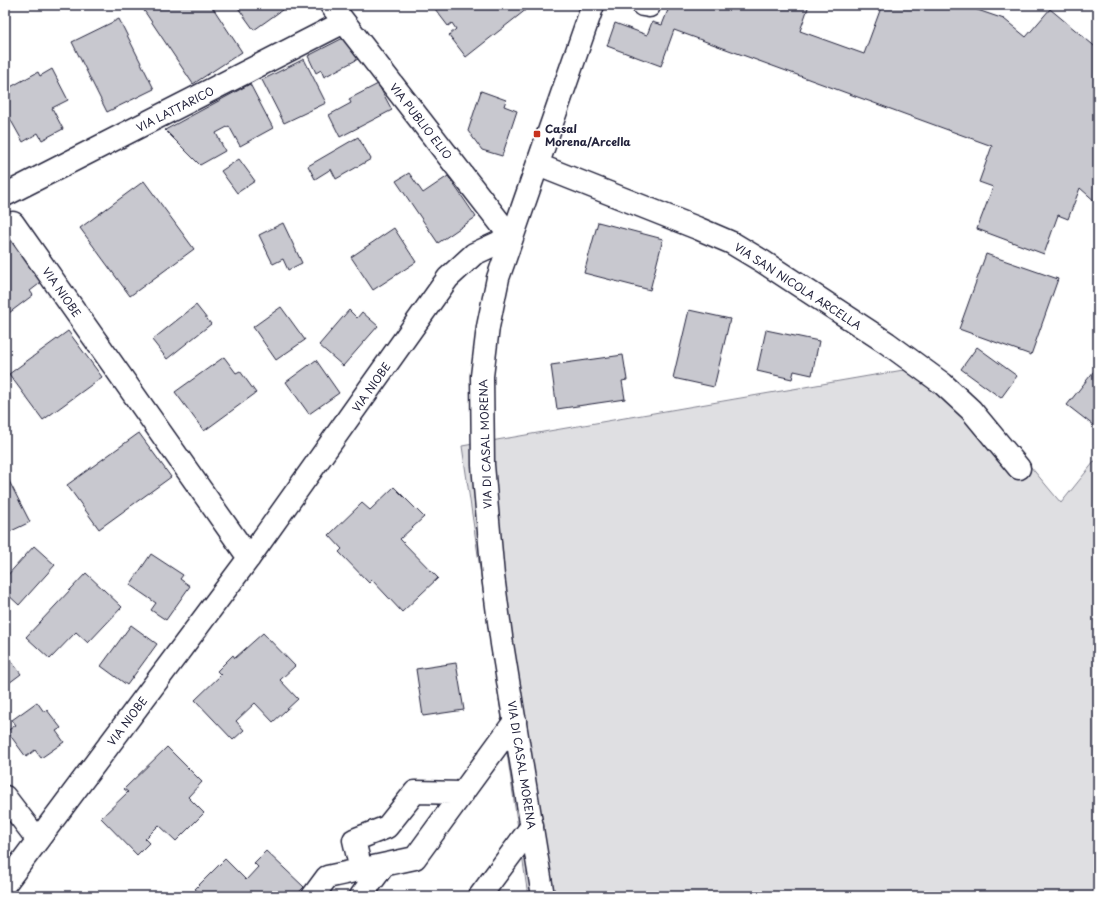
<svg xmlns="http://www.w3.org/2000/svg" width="1103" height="901" font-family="'Playpen Sans',sans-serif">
<rect width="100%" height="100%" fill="#fff"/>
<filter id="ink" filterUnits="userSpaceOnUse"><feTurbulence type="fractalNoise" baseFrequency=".025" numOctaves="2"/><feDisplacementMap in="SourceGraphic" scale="8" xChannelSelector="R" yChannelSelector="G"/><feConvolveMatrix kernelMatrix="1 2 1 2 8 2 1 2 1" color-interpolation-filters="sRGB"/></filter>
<g filter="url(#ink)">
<path fill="#dfdfe2" stroke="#80808e" d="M 915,368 L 994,423 L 1061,503 L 1098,457 L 1098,896 L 528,896 L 462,446 Z"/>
<path fill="#c8c8cf" stroke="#22223b" d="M 143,5 L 211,5 L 242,52 L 193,84 L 141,6 Z
M 236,5 L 289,5 L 254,30 Z
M 432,5 L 532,5 L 466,57 L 449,35 L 456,29 L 452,23 L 448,26 Z
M 670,5 L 809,5 L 800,31 L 864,54 L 882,5 L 963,5 L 1004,19 L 1026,37 L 1050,9 L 1098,49 L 1098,202 L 1097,203 L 1080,188 L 1068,219 L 1058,215 L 1044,254 L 977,229 L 993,187 L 979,182 L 992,146 L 674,30 L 661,66 L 607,46 L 615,23 L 647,35 L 652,22 L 662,25 Z
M 119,19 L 154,89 L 107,112 L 72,42 Z
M 349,35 L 360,58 L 324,77 L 321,70 L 316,73 L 308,56 Z
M 304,59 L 326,103 L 284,123 L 262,80 Z
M 52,69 L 68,100 L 52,108 L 63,129 L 42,140 L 38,133 L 23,142 L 9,117 L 5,119 L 5,90 L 38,72 L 40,76 Z
M 250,84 L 273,128 L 240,146 L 229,126 L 216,133 L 225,151 L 200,165 L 165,130 Z
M 378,84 L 392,110 L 340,137 L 329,115 L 351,103 L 349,99 Z
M 481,91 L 506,100 L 504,106 L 517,111 L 502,156 L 482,150 L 468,131 Z
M 358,137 L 371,159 L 336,179 L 331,169 L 315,179 L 308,166 Z
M 239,159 L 255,181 L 237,193 L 221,171 Z
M 409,173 L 423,193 L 448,176 L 476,217 L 438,243 L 396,181 Z
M 144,181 L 194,249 L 130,296 L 80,228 Z
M 598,222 L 663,239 L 650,290 L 584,273 Z
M 283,223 L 302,263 L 288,270 L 283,259 L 273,264 L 259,235 Z
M 394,228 L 416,262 L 373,290 L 351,257 Z
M 5,231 L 43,281 L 30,291 L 33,295 L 5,316 Z
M 986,254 L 1058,279 L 1031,355 L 959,329 Z
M 196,305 L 211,324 L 167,359 L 152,340 Z
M 281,307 L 305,340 L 276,360 L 253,327 Z
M 349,310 L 357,318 L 362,312 L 378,326 L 343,366 L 319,345 Z
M 689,310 L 730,319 L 714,387 L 673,378 Z
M 766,330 L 819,341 L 812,375 L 794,371 L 792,379 L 757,371 Z
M 68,331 L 102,377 L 43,420 L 9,374 Z
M 977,347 L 1017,376 L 1001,398 L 961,369 Z
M 623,355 L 627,380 L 622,381 L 625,399 L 557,409 L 551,365 Z
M 224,357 L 236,373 L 240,371 L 256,393 L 204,431 L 175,392 Z
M 316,360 L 339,393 L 309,414 L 286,382 Z
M 1098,366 L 1098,429 L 1067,405 Z
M 139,433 L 171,477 L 99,529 L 67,485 Z
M 8,479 L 30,522 L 5,534 L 5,481 Z
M 394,487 L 424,517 L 400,539 L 438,578 L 402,612 L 372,580 L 369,583 L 339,552 L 342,549 L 329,535 L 362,503 L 370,510 Z
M 34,546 L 55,565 L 19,605 L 5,592 L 5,578 Z
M 151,554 L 183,575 L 180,579 L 190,586 L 166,620 L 151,610 L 156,603 L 130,585 Z
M 86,573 L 122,607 L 88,643 L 76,632 L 50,659 L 26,637 Z
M 131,625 L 157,644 L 127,685 L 101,666 Z
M 263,633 L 295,666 L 280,680 L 298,699 L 273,722 L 255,703 L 236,721 L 244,730 L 233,740 L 195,700 L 221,675 L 217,671 L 233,655 L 235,658 Z
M 5,653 L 21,674 L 5,686 Z
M 456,663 L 464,710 L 423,716 L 416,669 Z
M 37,702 L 44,712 L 47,710 L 61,728 L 56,731 L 64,742 L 41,758 L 35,750 L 26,757 L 7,731 L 16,725 L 12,720 Z
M 167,747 L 202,782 L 188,797 L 204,813 L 176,841 L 159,825 L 145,839 L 149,843 L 137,855 L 101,818 L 128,792 L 124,789 Z
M 266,851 L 304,887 L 295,896 L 203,896 L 195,889 L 225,859 L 246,880 L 258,867 L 254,863 Z"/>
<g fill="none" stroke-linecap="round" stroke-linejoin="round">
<g stroke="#22223b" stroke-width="25">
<path id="minor" d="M 643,5 L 649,6
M 538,165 L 697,228 L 732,243 L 762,261 L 887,343 L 943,384 L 971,410 L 1019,468
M 5,195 L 344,22
M 13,223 L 249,558
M 5,797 L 38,840
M 361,870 L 354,840 L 387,827 L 415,792 L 463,793
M 5,884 L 249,558 L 448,278 L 474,254 L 511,237 L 331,5
M 313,896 L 327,877 L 415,858 L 515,721
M 361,896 L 384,865
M 480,896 L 532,826"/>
</g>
<g stroke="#22223b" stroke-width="25">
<path id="major" d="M 543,896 L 502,644 L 493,576 L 483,465 L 482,376 L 488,327 L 498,278 L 593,5"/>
</g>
<use href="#minor" stroke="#fff" stroke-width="22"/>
<use href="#major" stroke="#fff" stroke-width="22"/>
</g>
</g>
<rect fill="#c8321e" stroke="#fff" stroke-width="1.5" x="533" y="130" width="8" height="8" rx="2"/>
<g text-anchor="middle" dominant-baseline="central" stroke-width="3" stroke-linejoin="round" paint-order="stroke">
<g font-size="11" fill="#22223b" stroke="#fff">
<text transform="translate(175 109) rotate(-27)">VIA LATTARICO</text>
<text transform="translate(421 121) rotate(52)">VIA PUBLIO ELIO</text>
<text transform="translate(798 286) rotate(33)">VIA SAN NICOLA ARCELLA</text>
<text transform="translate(62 292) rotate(55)">VIA NIOBE</text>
<text transform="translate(371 387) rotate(-55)">VIA NIOBE</text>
<text transform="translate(485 444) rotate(-92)">VIA DI CASAL MORENA</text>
<text transform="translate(127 721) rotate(-53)">VIA NIOBE</text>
<text transform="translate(522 765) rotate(81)">VIA DI CASAL MORENA</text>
</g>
<g font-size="11" font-weight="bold" fill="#22223b" stroke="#fff" text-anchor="start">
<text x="545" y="128">Casal<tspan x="545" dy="13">Morena/Arcella</tspan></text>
</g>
</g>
<rect width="1103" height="901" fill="none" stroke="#fff" stroke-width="20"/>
<rect x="10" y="10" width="1083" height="881" fill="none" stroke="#22223b" stroke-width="1.5" filter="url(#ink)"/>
</svg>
